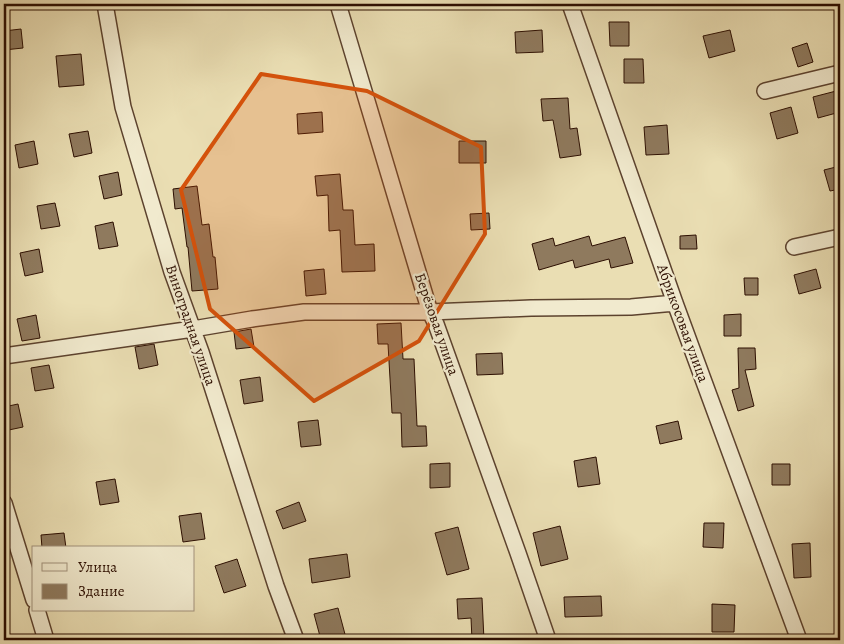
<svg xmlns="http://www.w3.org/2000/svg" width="844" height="644" font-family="Alegreya,serif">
<rect width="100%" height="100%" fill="#eadeb3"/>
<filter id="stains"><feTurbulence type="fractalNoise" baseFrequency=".004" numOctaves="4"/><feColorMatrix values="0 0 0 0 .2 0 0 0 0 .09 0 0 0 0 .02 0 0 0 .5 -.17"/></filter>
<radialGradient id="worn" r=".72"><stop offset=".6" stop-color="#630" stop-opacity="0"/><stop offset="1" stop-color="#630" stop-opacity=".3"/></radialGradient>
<path fill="#8f7a5e" stroke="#2c0e01" d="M 609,22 L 629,22 L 629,46 L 610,46 Z
M 21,29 L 23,48 L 4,50 L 4,31 Z
M 542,30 L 543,52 L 516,53 L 515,32 Z
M 730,30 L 735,51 L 709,58 L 703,36 Z
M 807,43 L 813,62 L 798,67 L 792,48 Z
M 81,54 L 84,85 L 59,87 L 56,56 Z
M 624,59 L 643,59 L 644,83 L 624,83 Z
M 840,90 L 840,112 L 818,118 L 813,97 Z
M 568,98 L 570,129 L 577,128 L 581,155 L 560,158 L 553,120 L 543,121 L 541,99 Z
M 791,107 L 798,133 L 777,139 L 770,113 Z
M 322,112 L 323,132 L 298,134 L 297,114 Z
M 667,125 L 669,154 L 646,155 L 644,127 Z
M 88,131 L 92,153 L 74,157 L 69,134 Z
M 34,141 L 38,164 L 19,168 L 15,145 Z
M 459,141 L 486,141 L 486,163 L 459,163 Z
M 840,166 L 840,189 L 830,191 L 824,170 Z
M 118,172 L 122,195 L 104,199 L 99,176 Z
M 340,174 L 343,210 L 353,210 L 355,245 L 374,244 L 375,271 L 342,272 L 340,230 L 329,231 L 328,195 L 317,196 L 315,176 Z
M 197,186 L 202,225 L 209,224 L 213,257 L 215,257 L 218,289 L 192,291 L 188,247 L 187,247 L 182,208 L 175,209 L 173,189 Z
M 55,203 L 60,226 L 41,229 L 37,206 Z
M 489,213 L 490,229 L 471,230 L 470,214 Z
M 113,222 L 118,246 L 99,249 L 95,226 Z
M 696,235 L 697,249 L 680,249 L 680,236 Z
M 589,236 L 592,246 L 625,237 L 633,263 L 611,268 L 609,259 L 575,268 L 573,260 L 539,270 L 532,244 L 553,238 L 555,246 Z
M 39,249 L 43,272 L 25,276 L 20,253 Z
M 324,269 L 326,294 L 306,296 L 304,271 Z
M 816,269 L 821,288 L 799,294 L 794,275 Z
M 744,278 L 758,278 L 758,295 L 745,295 Z
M 741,314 L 741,336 L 724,336 L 724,315 Z
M 36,315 L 40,338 L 22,341 L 17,319 Z
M 401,323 L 403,359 L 414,359 L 417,426 L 426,426 L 427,446 L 402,447 L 401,413 L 392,413 L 388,344 L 378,344 L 377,324 Z
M 251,329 L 254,347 L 236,349 L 234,332 Z
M 154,344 L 158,365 L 139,369 L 135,347 Z
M 738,348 L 755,348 L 756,369 L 745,370 L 754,406 L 738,411 L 732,390 L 739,388 Z
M 502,353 L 503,374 L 477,375 L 476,354 Z
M 49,365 L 54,388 L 35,391 L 31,368 Z
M 260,377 L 263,401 L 244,404 L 240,380 Z
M 18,404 L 23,427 L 4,431 L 4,407 Z
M 318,420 L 321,445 L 301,447 L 298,422 Z
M 678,421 L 682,439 L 660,444 L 656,426 Z
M 596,457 L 600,484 L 578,487 L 574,461 Z
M 450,463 L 450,487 L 430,488 L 430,464 Z
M 772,464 L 790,464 L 790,485 L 772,485 Z
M 115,479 L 119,502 L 100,505 L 96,482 Z
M 299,502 L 306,521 L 283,529 L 276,511 Z
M 201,513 L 205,539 L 183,542 L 179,516 Z
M 704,523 L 724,523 L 723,548 L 703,547 Z
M 560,526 L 568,559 L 541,566 L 533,533 Z
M 458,527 L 469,569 L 447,575 L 435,533 Z
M 64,533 L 66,548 L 42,548 L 41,535 Z
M 810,543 L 811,577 L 794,578 L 792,544 Z
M 347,554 L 350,577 L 312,583 L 309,559 Z
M 237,559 L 246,586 L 224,593 L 215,566 Z
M 601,596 L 602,616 L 565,617 L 564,597 Z
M 482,598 L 484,640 L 472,640 L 471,618 L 458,619 L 457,599 Z
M 712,604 L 735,605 L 734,632 L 712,632 Z
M 338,608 L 346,638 L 336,640 L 321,640 L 314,614 Z"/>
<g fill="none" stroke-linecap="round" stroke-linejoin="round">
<g stroke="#5c422e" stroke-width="18">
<path id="minor" d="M 105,4 L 123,107 L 172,272 L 201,352 L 276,586 L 296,640
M 338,4 L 430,312 L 436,324 L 518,553 L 548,640
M 570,4 L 675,303 L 799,640
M 765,91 L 840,73
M 794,247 L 840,237
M 4,356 L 193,329 L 252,319 L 304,312 L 430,312 L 531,308 L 631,307 L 675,303
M 4,503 L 34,600
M 37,610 L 46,640"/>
</g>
<use href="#minor" stroke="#f1eace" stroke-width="15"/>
</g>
<path fill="#d5520b" fill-opacity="0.2" stroke="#d5520b" stroke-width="4" stroke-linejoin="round" d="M 261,74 L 367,91 L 481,147 L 485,234 L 419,341 L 314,401 L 210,309 L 181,190 Z"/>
<g text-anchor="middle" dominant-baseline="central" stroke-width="4.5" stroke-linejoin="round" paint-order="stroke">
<g font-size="15" fill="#2c0e01" stroke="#f1eace">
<text transform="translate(683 323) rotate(70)">Абрикосовая улица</text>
<text transform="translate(437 324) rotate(71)">Берёзовая улица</text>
<text transform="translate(191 325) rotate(71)">Виноградная улица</text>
</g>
</g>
<rect width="844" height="644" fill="none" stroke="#eadeb3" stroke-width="20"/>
<rect x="5" y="5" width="834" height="634" fill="none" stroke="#2c0e01" stroke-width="2.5"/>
<rect x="10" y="10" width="824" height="624" fill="none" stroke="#2c0e01"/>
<rect x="32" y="546" width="162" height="65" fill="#f1eace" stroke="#a2927c"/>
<rect x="42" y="563" width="25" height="8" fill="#f1eace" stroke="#a2927c"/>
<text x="78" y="572" font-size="15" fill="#2c0e01">Улица</text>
<rect x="42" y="584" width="25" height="15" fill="#8f7a5e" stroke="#a2927c"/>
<text x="78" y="596" font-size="15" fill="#2c0e01">Здание</text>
<rect width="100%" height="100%" filter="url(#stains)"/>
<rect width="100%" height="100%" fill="url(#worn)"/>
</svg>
